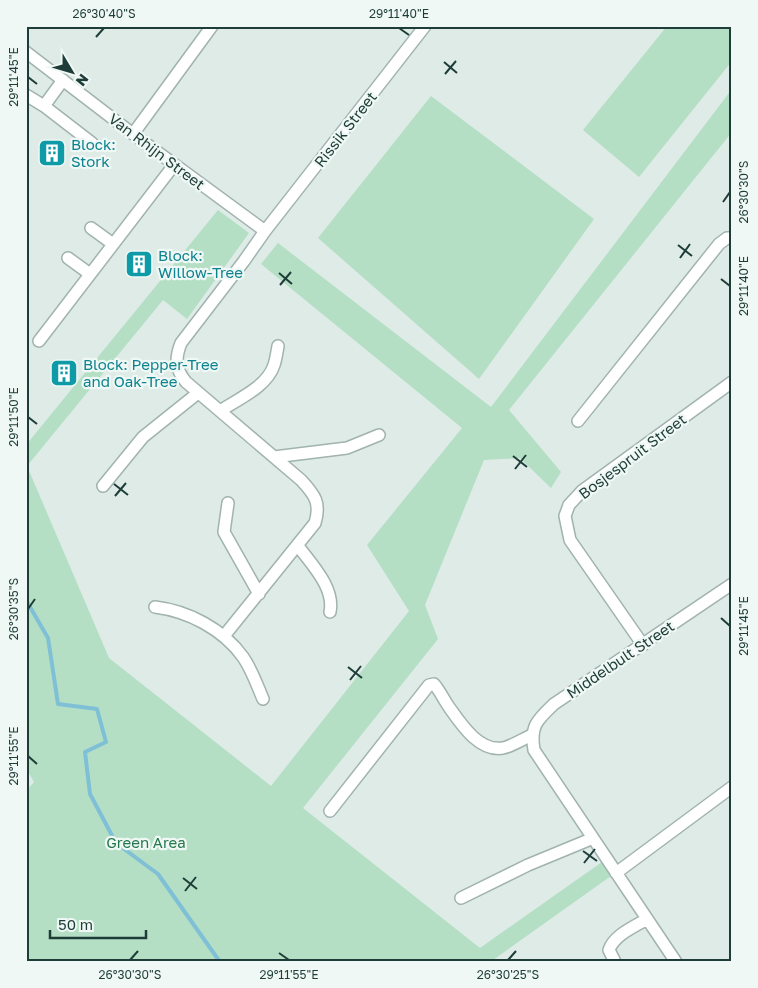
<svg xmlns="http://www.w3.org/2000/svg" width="758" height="988" font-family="'Golos Text',sans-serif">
<rect width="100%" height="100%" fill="#deebe7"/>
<path fill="#b4dfc4" d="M 667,26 L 732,26 L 732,61 L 639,177 L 583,130 Z
M 732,89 L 732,132 L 509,410 L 561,472 L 551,488 L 520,458 L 484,460 L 425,605 L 438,639 L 303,808 L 480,948 L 602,862 L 611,876 L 493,960 L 493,962 L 26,962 L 26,791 L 34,782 L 26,768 L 26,445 L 218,210 L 249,233 L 187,319 L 163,300 L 27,466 L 109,658 L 271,786 L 409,611 L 367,545 L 462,428 L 261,264 L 278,243 L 491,407 Z
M 431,96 L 594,219 L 479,379 L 318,238 Z"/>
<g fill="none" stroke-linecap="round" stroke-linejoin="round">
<path stroke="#7fc0d7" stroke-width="4" d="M 26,600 L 48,638 L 58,704 L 97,709 L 106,742 L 85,752 L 90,794 L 116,843 L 158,874 L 220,962"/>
<g stroke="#a1b3af" stroke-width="14">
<path id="minor" d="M 26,52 L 133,134 L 265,231
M 26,95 L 44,106 L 63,80
M 44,106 L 92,143
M 133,134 L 212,26
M 91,228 L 113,244
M 68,258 L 90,274
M 39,341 L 174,165
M 220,411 C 238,399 267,387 274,365 C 276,359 277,352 278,346
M 578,421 L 719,244 L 727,238 L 732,238
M 274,457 L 347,448 L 379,435
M 103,486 L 143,437 L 198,393
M 228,503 L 224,532 L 259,594
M 298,546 C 312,565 335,588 330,612
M 155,607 C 188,611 223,629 243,657 C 252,670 257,685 263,699
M 224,636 L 315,523 C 321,503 315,495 301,480 L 186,382 C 175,369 175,358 181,343 L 244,261 L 265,231 L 425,26
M 643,645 L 570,540 L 565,516 L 569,505 L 582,491 L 732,382
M 330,811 L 429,685 L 434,684 C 440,691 444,700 449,707 C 461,724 479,752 503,748 C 512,746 523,739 532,735
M 616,873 L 732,787
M 461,898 L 528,865 L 591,839
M 615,962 L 609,950 C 614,935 634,927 647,919
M 676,962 L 534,750 C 530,726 537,720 554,704 L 732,584"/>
</g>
<use href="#minor" stroke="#fff" stroke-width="11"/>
</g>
<path fill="none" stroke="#1e3d38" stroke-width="2" d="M 399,28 L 409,35M 96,37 L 104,28M 444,62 L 457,73M 445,74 L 456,61M 28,77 L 37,84M 723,202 L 730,192M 678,245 L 692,256M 680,258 L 690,244M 279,273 L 292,284M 721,279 L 730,286M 280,285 L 291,272M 28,417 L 37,424M 513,456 L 527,467M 515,469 L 526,455M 114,484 L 128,495M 115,496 L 126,483M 28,609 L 35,599M 721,618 L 730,626M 348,667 L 362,678M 350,680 L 361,666M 28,756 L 37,764M 583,851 L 597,861M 584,863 L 595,849M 183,878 L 197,889M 185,891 L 196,877M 279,953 L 289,960M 130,960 L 138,951M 508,960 L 516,951"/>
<defs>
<g id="building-square" transform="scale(1.4375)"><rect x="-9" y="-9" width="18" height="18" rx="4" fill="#0f9aa8" stroke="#eff8f4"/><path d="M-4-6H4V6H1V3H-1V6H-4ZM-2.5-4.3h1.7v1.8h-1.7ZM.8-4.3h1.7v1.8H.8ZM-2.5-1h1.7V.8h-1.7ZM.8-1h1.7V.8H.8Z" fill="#fff"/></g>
</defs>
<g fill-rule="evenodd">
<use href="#building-square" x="52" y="153"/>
<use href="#building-square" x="139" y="264"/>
<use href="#building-square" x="64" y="373"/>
</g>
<g text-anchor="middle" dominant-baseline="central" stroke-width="4.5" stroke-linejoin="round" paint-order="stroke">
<g font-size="15" fill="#1e3d38" stroke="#eff8f4">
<text transform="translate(345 129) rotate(-52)">Rissik Street</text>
<text transform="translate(157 151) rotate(37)">Van Rhijn Street</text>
<text transform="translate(632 456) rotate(-37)">Bosjespruit Street</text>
<text transform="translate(620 659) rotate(-34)">Middelbult Street</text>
</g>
<g font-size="15" fill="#0d838f" stroke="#eff8f4" text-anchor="start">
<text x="71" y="144">Block:<tspan x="71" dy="17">Stork</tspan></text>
<text x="158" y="255">Block:<tspan x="158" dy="17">Willow-Tree</tspan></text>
<text x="83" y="364">Block: Pepper-Tree<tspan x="83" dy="17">and Oak-Tree</tspan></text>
</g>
<g font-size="15" fill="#24784d" stroke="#eff8f4">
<text x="146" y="842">Green Area</text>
</g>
</g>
<rect width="758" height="988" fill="none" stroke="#eff8f4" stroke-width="55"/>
<g transform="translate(72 72) rotate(128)" stroke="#eff8f4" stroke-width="4" paint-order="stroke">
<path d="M0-4L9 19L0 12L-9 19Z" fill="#1e3d38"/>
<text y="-8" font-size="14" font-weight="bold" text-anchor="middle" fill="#1e3d38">N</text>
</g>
<path d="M50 930v8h96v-8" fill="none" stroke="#1e3d38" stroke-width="2.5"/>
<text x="58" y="930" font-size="15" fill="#1e3d38" stroke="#eff8f4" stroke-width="4" paint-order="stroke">50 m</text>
<rect x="28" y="28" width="702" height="932" fill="none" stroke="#1e3d38" stroke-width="2"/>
<g font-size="12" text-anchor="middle" fill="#1e3d38">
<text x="104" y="18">26°30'40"S</text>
<text x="399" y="18">29°11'40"E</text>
<text transform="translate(14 77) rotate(-90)" y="4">29°11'45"E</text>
<text transform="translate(744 192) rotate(-90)" y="4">26°30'30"S</text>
<text transform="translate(744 286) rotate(-90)" y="4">29°11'40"E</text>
<text transform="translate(14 417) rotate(-90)" y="4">29°11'50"E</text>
<text transform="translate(14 609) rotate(-90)" y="4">26°30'35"S</text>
<text transform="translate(744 626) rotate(-90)" y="4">29°11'45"E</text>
<text transform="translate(14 756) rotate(-90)" y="4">29°11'55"E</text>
<text x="130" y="979">26°30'30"S</text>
<text x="289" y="979">29°11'55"E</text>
<text x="508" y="979">26°30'25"S</text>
</g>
</svg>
